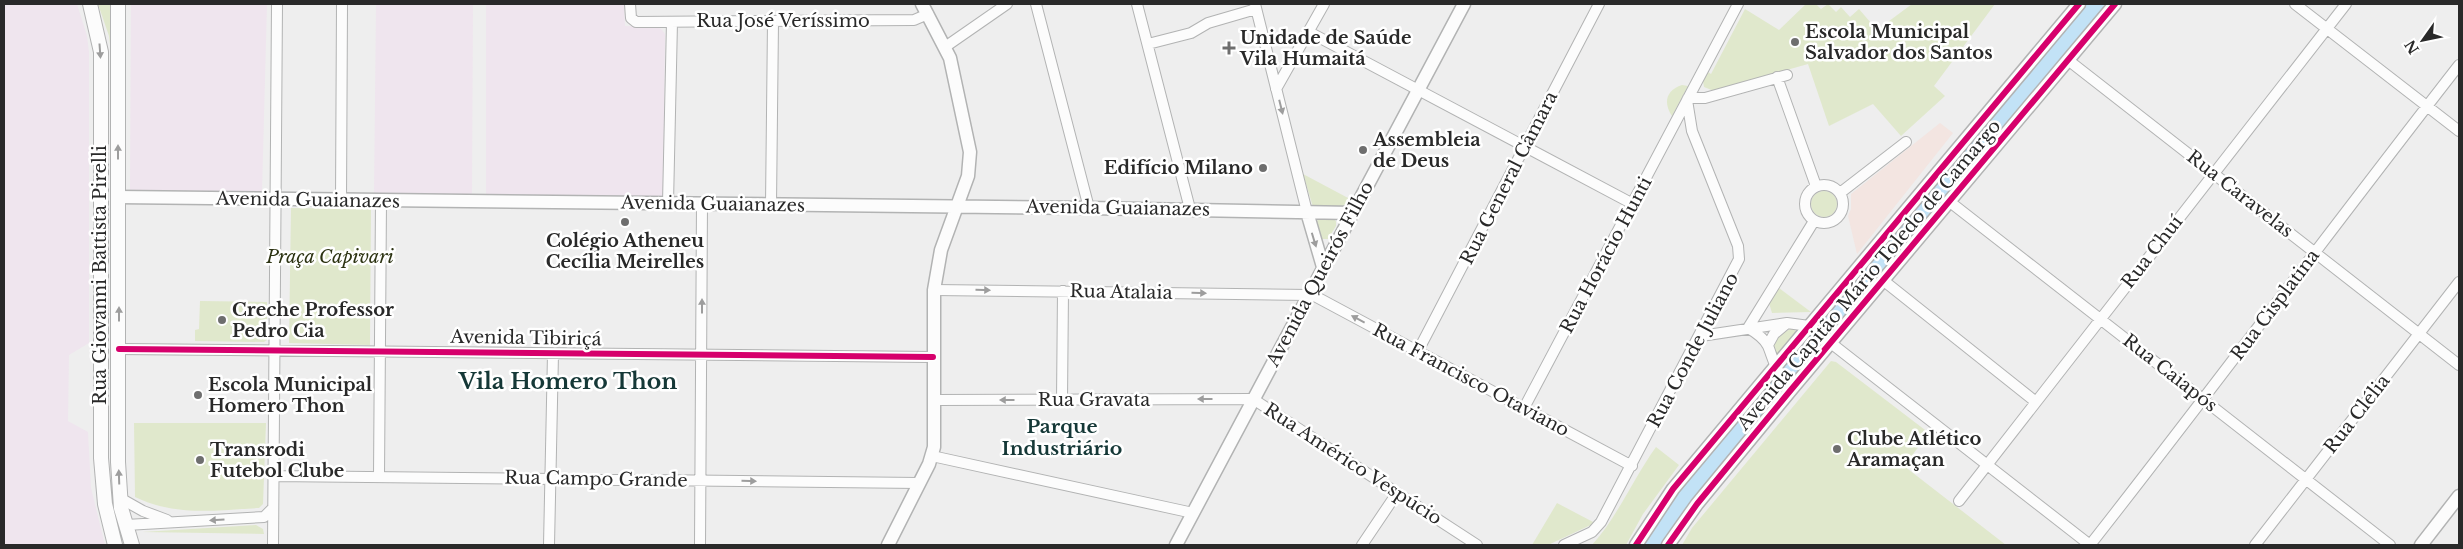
<svg xmlns="http://www.w3.org/2000/svg" width="2463" height="549" font-family="'Libre Baskerville',serif">
<rect width="100%" height="100%" fill="#eee"/>
<path fill="#f3e5e1" d="M 1940,123 L 1953,133 L 1857,254 L 1848,216 L 1851,209 L 1851,194 Z"/>
<path fill="#efe5ee" d="M 4,4 L 77,4 L 87,36 L 89,52 L 89,343 L 69,355 L 68,421 L 88,432 L 91,488 L 105,545 L 4,545 Z
M 131,4 L 267,4 L 262,192 L 130,190 Z
M 376,4 L 473,4 L 472,195 L 374,194 Z
M 486,4 L 624,4 L 625,26 L 658,27 L 662,30 L 665,34 L 663,197 L 486,195 Z"/>
<path fill="#e0e8cc" d="M 98,4 L 111,4 L 111,53 L 109,36 Z
M 1806,4 L 1816,4 L 1821,9 L 1828,4 L 1836,12 L 1841,7 L 1850,17 L 1859,9 L 1877,30 L 1912,4 L 1995,4 L 1934,86 L 1945,96 L 1901,136 L 1873,104 L 1829,126 L 1808,64 L 1714,91 L 1704,87 L 1703,81 L 1708,72 L 1711,74 L 1745,9 L 1779,30 Z
M 1682,85 L 1688,86 L 1672,116 C 1663,103 1666,90 1682,85 Z
M 1303,174 L 1350,199 L 1342,207 L 1313,207 Z
M1811 204a13 13 0 1 1 26 0a13 13 0 1 1-26 0Z
M 291,208 L 371,209 L 370,345 L 289,343 Z
M 1332,218 L 1336,221 L 1336,226 L 1328,239 L 1322,239 L 1319,237 L 1316,222 L 1319,219 Z
M 1779,288 L 1811,312 L 1772,313 L 1769,303 Z
M 200,301 L 267,302 L 267,340 L 264,342 L 195,341 L 195,330 L 199,329 Z
M 1791,329 L 1794,329 L 1797,333 L 1776,357 C 1771,341 1775,335 1791,329 Z
M 1831,361 L 1836,362 L 1929,433 L 1904,466 L 2006,545 L 1682,545 L 1692,528 Z
M 134,423 L 266,423 L 263,504 L 259,508 C 214,510 178,517 135,497 Z
M 1656,447 L 1679,465 L 1643,514 L 1626,545 L 1592,545 C 1618,516 1633,479 1656,447 Z
M 1557,503 L 1595,523 L 1548,545 L 1532,545 Z
M 256,525 L 263,529 L 264,534 L 142,532 Z"/>
<g fill="none" stroke-linecap="round" stroke-linejoin="round">
<path stroke="#c2e2f6" stroke-width="16" d="M 1652,545 L 1689,492 L 2096,4"/>
<g stroke="#b2b3b3" stroke-width="12">
<path id="minor" d="M 630,4 L 631,18 L 636,22 L 914,20 L 928,14
M 1036,4 L 1089,208
M 1137,4 L 1190,209
M 1255,4 L 1307,212
M 2295,4 L 2459,131
M 1309,32 L 1633,204
M 1148,44 L 1191,33 L 1208,23 L 1256,9
M 945,47 L 1007,4
M 2068,60 L 2459,365
M 1777,77 L 1816,186
M 1276,89 L 1324,4
M 1688,98 L 1705,98 L 1787,75
M1805 204a19 19 0 1 1 38 0a19 19 0 1 1-38 0Z
M 1840,193 L 1906,142
M 341,200 L 342,4
M 1950,202 L 2390,545
M 668,203 L 672,22
M 771,204 L 773,22
M 1884,281 L 2036,402
M 934,290 L 1308,295
M 1309,293 L 1632,466
M 1748,328 L 1814,221
M 1748,328 C 1755,332 1764,338 1768,346 C 1774,360 1777,383 1798,381
M 1701,336 L 1787,323 L 1809,326 L 2090,545
M 1768,345 L 1774,334 L 1786,324
M 119,349 L 933,357
M 1418,351 L 1599,4
M 935,400 L 1253,399 L 1477,545
M 1062,400 L 1063,291
M 1524,408 L 1738,4
M 932,456 L 1193,513
M 273,476 L 919,483
M 379,477 L 381,201
M 120,498 L 143,511 L 167,520
M 1959,501 L 2346,4
M 126,525 L 264,517 L 273,508
M 273,545 L 277,4
M 549,545 L 553,354
M 700,545 L 702,204
M 1362,545 L 1397,493
M 1564,545 L 1592,532 L 1601,522 L 1739,259 L 1738,246 L 1692,131 L 1687,100
M 2090,545 C 2215,386 2335,224 2459,65
M 2255,545 L 2459,282"/>
</g>
<g stroke="#b2b3b3" stroke-width="15">
<path id="major" d="M 118,197 L 1089,208 L 1352,213
M 1307,212 L 1323,267
M 888,545 L 929,464 L 934,447 L 934,290 L 941,250 L 968,176 L 970,152 L 950,58 L 922,4
M 1176,545 L 1464,4
M 1636,545 L 1673,489 L 2079,4
M 1668,545 L 1697,504 L 1790,391 L 2115,4
M 2421,545 L 2459,496"/>
</g>
<g stroke="#b2b3b3" stroke-width="16">
<path id="highway" d="M 90,4 L 101,52 L 101,458 L 105,504 L 115,545
M 118,4 L 118,462 L 121,508 L 132,545"/>
</g>
<use href="#minor" stroke="#fcfcfc" stroke-width="10"/>
<use href="#major" stroke="#fcfcfc" stroke-width="12"/>
<use href="#highway" stroke="#fcfcfc" stroke-width="14"/>
<g stroke="#fff" stroke-width="9">
<path id="cycleway" d="M 119,349 L 933,357
M 1636,545 L 1673,489 L 2079,4
M 1668,545 L 1697,504 L 1790,391 L 2115,4"/>
</g>
<use href="#cycleway" stroke="#d6006c" stroke-width="6"/>
</g>
<defs><path id="oneway-solid" d="M-6-.8H1V-3.2L6.5 0L1 3.2V.8H-6Z" transform="scale(1.25)"/></defs>
<g fill="#9d9d9d">
<use href="#oneway-solid" transform="translate(100 51) rotate(86)"/>
<use href="#oneway-solid" transform="translate(1281 107) rotate(76)"/>
<use href="#oneway-solid" transform="translate(118 152) rotate(-90)"/>
<use href="#oneway-solid" transform="translate(1314 240) rotate(73)"/>
<use href="#oneway-solid" transform="translate(983 290) rotate(1)"/>
<use href="#oneway-solid" transform="translate(1199 293) rotate(1)"/>
<use href="#oneway-solid" transform="translate(702 306) rotate(-90)"/>
<use href="#oneway-solid" transform="translate(119 314) rotate(-90)"/>
<use href="#oneway-solid" transform="translate(1358 319) rotate(-152)"/>
<use href="#oneway-solid" transform="translate(1205 399) rotate(180)"/>
<use href="#oneway-solid" transform="translate(1007 400) rotate(180)"/>
<use href="#oneway-solid" transform="translate(119 477) rotate(-92)"/>
<use href="#oneway-solid" transform="translate(749 481) rotate(1)"/>
<use href="#oneway-solid" transform="translate(217 520) rotate(176)"/>
</g>
<g fill="#6e6e6e" stroke="#fff" stroke-width="2">
<circle cx="1795" cy="42" r="5"/>
<path d="M1226.5 40.5h5v5h5v5h-5v5h-5v-5h-5v-5h5z"/>
<circle cx="1363" cy="150" r="5"/>
<circle cx="1263" cy="168" r="5"/>
<circle cx="625" cy="222" r="5"/>
<circle cx="222" cy="320" r="5"/>
<circle cx="198" cy="395" r="5"/>
<circle cx="1837" cy="449" r="5"/>
<circle cx="200" cy="460" r="5"/>
</g>
<g text-anchor="middle" dominant-baseline="central" stroke-width="5" stroke-linejoin="round" paint-order="stroke">
<g font-size="18" fill="#292929" stroke="#fff">
<text x="783" y="21">Rua José Veríssimo</text>
<text transform="translate(1509 178) rotate(-63)">Rua General Câmara</text>
<text transform="translate(2240 194) rotate(38)">Rua Caravelas</text>
<text transform="translate(308 200) rotate(1)">Avenida Guaianazes</text>
<text transform="translate(713 204) rotate(1)">Avenida Guaianazes</text>
<text transform="translate(1118 208) rotate(1)">Avenida Guaianazes</text>
<text transform="translate(2152 252) rotate(-52)">Rua Chuí</text>
<text transform="translate(1606 255) rotate(-62)">Rua Horácio Hunti</text>
<text transform="translate(1320 274) rotate(-62)">Avenida Queirós Filho</text>
<text transform="translate(100 275) rotate(-90)">Rua Giovanni Battista Pirelli</text>
<text transform="translate(1869 275) rotate(-50)">Avenida Capitão Mário Toledo de Camargo</text>
<text transform="translate(1121 292) rotate(1)">Rua Atalaia</text>
<text transform="translate(2275 305) rotate(-53)">Rua Cisplatina</text>
<text transform="translate(526 338) rotate(1)">Avenida Tibiriçá</text>
<text transform="translate(1693 350) rotate(-62)">Rua Conde Juliano</text>
<text transform="translate(2170 373) rotate(38)">Rua Caiapós</text>
<text transform="translate(1471 380) rotate(28)">Rua Francisco Otaviano</text>
<text x="1094" y="400">Rua Gravata</text>
<text transform="translate(2357 414) rotate(-52)">Rua Clélia</text>
<text transform="translate(1353 464) rotate(33)">Rua Américo Vespúcio</text>
<text transform="translate(596 479) rotate(1)">Rua Campo Grande</text>
</g>
<g font-size="18" font-weight="bold" fill="#292929" stroke="#fff" text-anchor="start">
<text x="1805" y="32">Escola Municipal<tspan x="1805" dy="21">Salvador dos Santos</tspan></text>
<text x="1240" y="38">Unidade de Saúde<tspan x="1240" dy="21">Vila Humaitá</tspan></text>
<text x="1373" y="140">Assembleia<tspan x="1373" dy="21">de Deus</tspan></text>
<text x="1253" y="168" text-anchor="end">Edifício Milano</text>
<text x="625" y="241" text-anchor="middle">Colégio Atheneu<tspan x="625" dy="21">Cecília Meirelles</tspan></text>
<text x="232" y="310">Creche Professor<tspan x="232" dy="21">Pedro Cia</tspan></text>
<text x="208" y="385">Escola Municipal<tspan x="208" dy="21">Homero Thon</tspan></text>
<text x="1847" y="439">Clube Atlético<tspan x="1847" dy="21">Aramaçan</tspan></text>
<text x="210" y="450">Transrodi<tspan x="210" dy="21">Futebol Clube</tspan></text>
</g>
<g font-size="18" font-style="italic" fill="#2c3312" stroke="#fff">
<text x="330" y="257">Praça Capivari</text>
</g>
<g font-size="19" font-weight="bold" fill="#153837" stroke="#fff">
<text x="1062" y="426">Parque<tspan x="1062" dy="22">Industriário</tspan></text>
</g>
<g font-size="22" font-weight="bold" fill="#153837" stroke="#fff">
<text x="568" y="381">Vila Homero Thon</text>
</g>
</g>
<rect width="2463" height="549" fill="none" stroke="#292929" stroke-width="10"/>
<g transform="translate(2423 40) rotate(237)" stroke="#ffffff" stroke-width="4" paint-order="stroke">
<path d="M0-4L9 19L0 12L-9 19Z" fill="#292929"/>
<text y="-8" font-size="14" font-weight="bold" text-anchor="middle" fill="#292929">N</text>
</g>
</svg>
